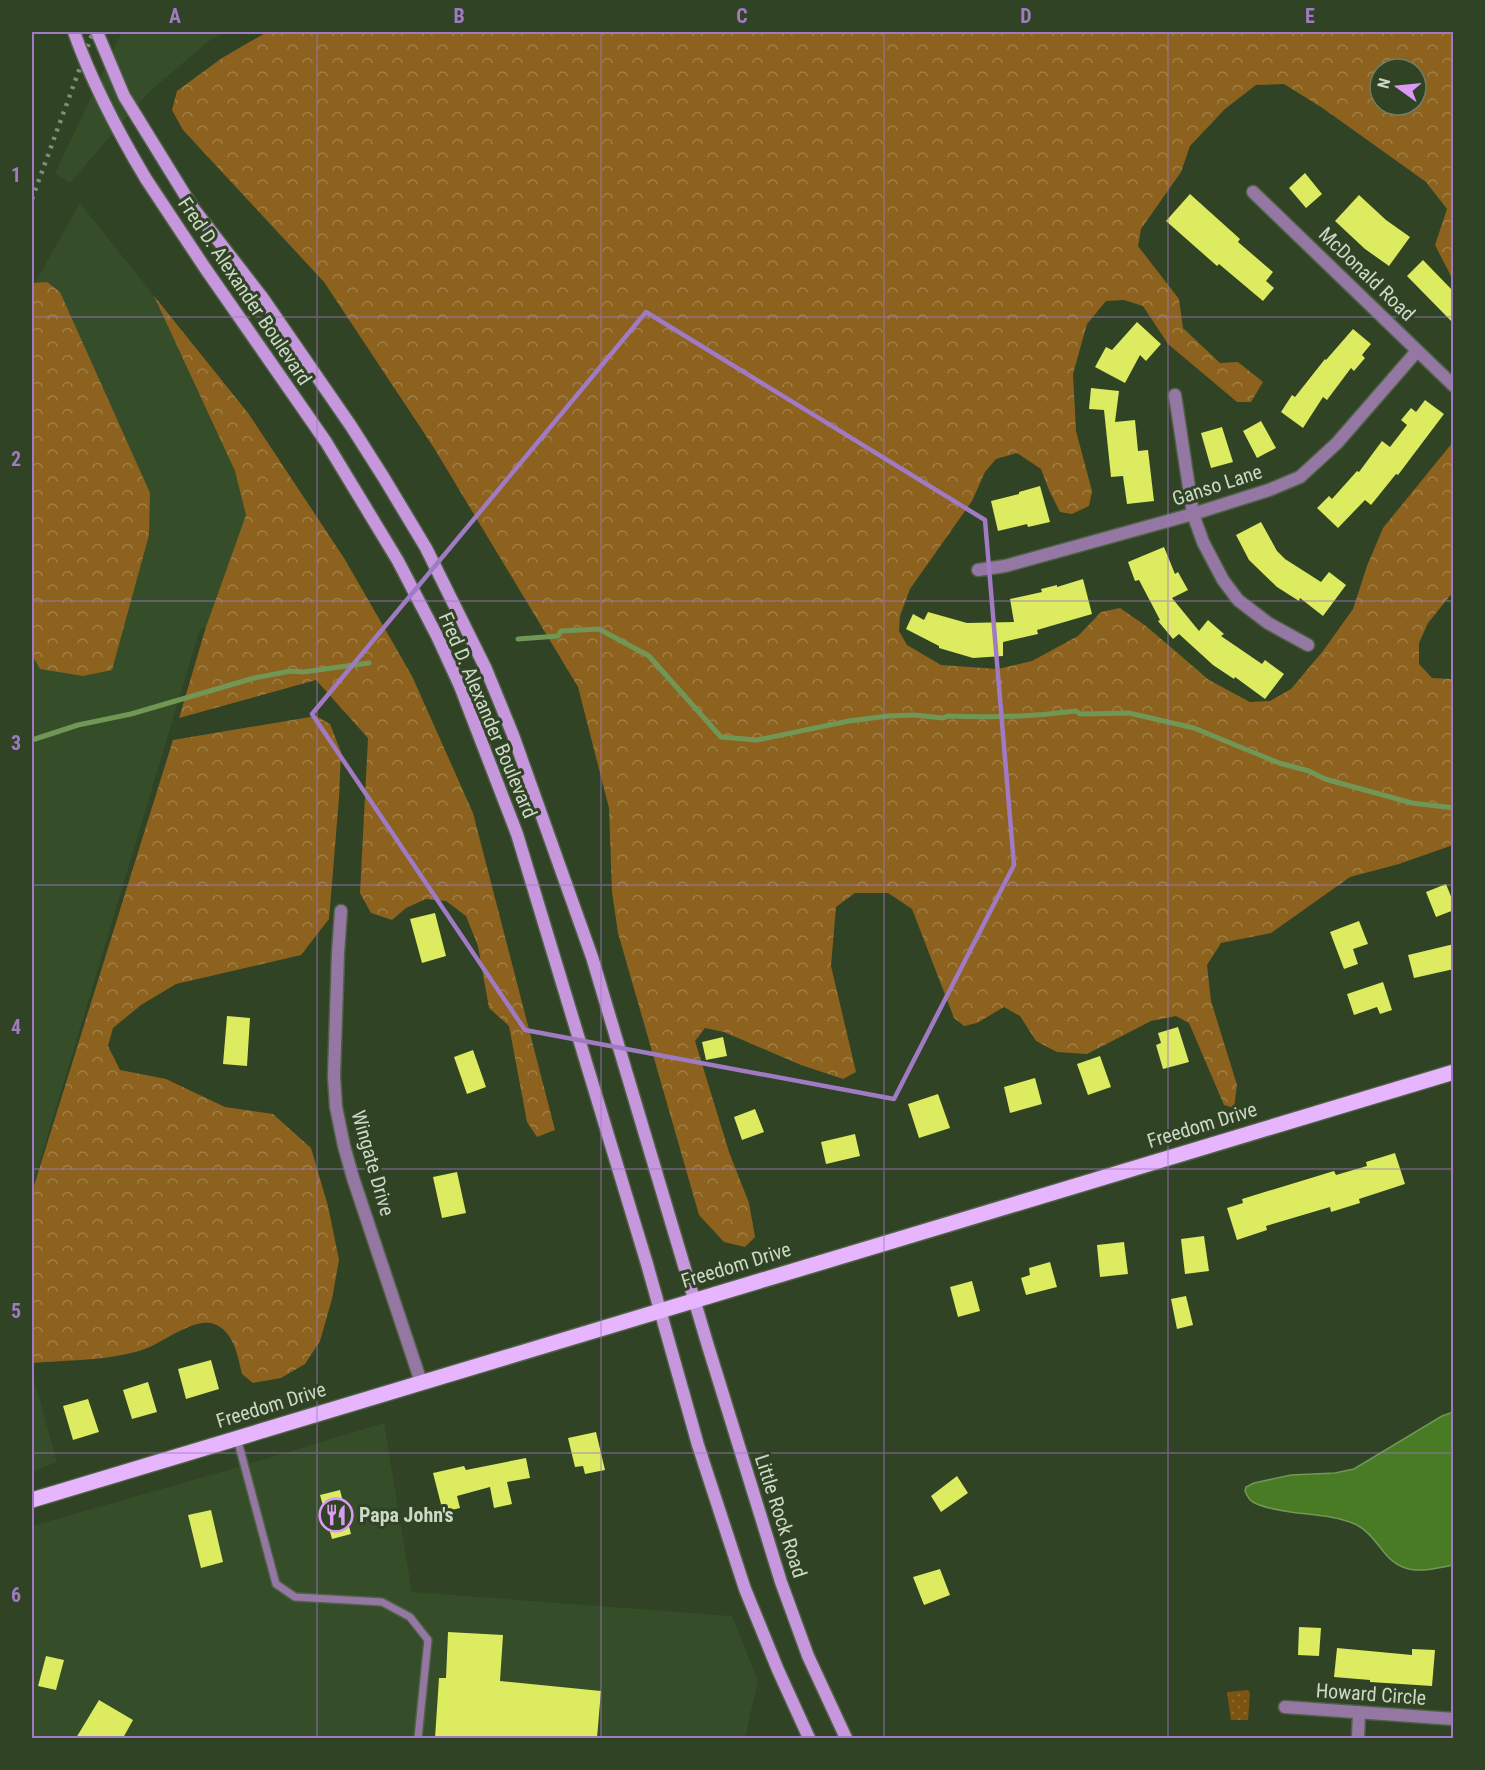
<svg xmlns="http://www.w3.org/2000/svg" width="1485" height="1770" font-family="'Roboto Condensed',sans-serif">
<defs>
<pattern id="grass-dots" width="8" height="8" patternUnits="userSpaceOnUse" patternTransform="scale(1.5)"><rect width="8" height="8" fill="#7c540f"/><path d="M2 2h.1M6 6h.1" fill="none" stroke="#8d6c30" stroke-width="1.8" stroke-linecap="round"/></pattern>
<pattern id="forest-crowns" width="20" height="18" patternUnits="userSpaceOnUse" patternTransform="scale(1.5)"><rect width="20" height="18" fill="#8c621e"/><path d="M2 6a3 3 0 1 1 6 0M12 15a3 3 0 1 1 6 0" fill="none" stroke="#a07f48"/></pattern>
</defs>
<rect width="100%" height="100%" fill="#304325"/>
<path fill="#354d28" d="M 122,32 L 223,32 L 205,44 L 147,94 L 70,183 L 55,173 Z
M 80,203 L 248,413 L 344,558 L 412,676 L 442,822 L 261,617 L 200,629 L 32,1188 L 32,288 Z
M 32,1372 L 57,1462 L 32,1472 Z
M 384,1423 L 412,1592 L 732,1616 L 758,1681 L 745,1738 L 32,1738 L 32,1526 L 228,1470 Z"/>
<path fill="url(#grass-dots)" d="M 1248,1690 L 1250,1693 L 1248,1720 L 1231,1720 L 1227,1692 Z"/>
<path fill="url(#forest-crowns)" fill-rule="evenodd" d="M 267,32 L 1453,32 L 1453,280 L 1435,245 L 1447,209 L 1426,182 L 1324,109 L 1284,84 L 1256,85 L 1225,109 L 1190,146 L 1181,172 L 1141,229 L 1138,246 L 1179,299 L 1183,328 L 1220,363 L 1238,362 L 1263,382 L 1251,402 L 1237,402 L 1168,344 L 1143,306 L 1124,300 L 1106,301 L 1087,324 L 1073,374 L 1076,431 L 1092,491 L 1089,506 L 1072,514 L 1060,512 L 1049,490 L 1041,469 L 1017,453 L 996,459 L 985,472 L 972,501 L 910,589 L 900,616 L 899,631 L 907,645 L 941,665 L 998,669 L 1032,661 L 1078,636 L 1101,612 L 1120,608 L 1146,626 L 1209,680 L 1250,702 L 1270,701 L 1291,689 L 1323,651 L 1353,609 L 1367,566 L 1383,528 L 1453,442 L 1453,592 L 1428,623 L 1419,643 L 1419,664 L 1432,678 L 1453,679 L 1453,845 L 1399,864 L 1350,877 L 1271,933 L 1221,943 L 1207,965 L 1211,1001 L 1237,1085 L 1234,1108 L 1224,1105 L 1189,1023 L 1176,1016 L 1151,1021 L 1087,1054 L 1057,1052 L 1036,1041 L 1020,1016 L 1004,1007 L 977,1023 L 964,1026 L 954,1018 L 912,909 L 888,893 L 855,893 L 836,907 L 831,966 L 856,1072 L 843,1079 L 801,1065 L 724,1032 L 705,1028 L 695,1041 L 729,1152 L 749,1203 L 755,1237 L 745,1247 L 724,1242 L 699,1215 L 618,933 L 612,892 L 609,808 L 578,687 L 434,448 L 324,282 L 183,130 L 172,110 L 177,91 L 222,58 ZM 1380,69 L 1416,69 L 1416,105 L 1380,105 Z
M 47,282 L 60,292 L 150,493 L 149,535 L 112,670 L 83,676 L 40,669 L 32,655 L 32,288 L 33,283 Z
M 154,296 L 248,413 L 344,558 L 412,676 L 473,813 L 555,1130 L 537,1137 L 527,1122 L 509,1026 L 489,1008 L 478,946 L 466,916 L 446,901 L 426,899 L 406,908 L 392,920 L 371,913 L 360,893 L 368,738 L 316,680 L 179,718 L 206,627 L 246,515 L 235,471 Z
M 316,716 L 330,724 L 341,752 L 339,798 L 329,919 L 301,955 L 176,984 L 141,1005 L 113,1028 L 108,1046 L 120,1070 L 166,1079 L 225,1107 L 273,1114 L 311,1148 L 328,1206 L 339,1260 L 332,1299 L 320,1341 L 305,1364 L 281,1378 L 253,1383 L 242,1374 C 238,1357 234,1331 214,1324 C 193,1317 162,1344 142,1350 C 107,1361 68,1360 32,1363 L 32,1192 L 173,740 Z"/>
<path fill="#487b24" stroke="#709755" stroke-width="1.5" d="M 1453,1412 L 1453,1565 C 1424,1571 1403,1577 1383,1551 C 1375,1541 1368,1531 1357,1525 C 1341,1517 1316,1515 1298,1513 C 1286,1511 1264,1509 1253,1502 C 1249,1500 1247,1496 1245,1491 L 1246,1487 L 1254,1483 L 1291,1475 L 1335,1473 L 1354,1469 L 1442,1416 Z"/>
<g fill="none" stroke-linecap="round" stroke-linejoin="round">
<path stroke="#709755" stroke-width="5" d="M 518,639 L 558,636 L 561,631 L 599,629 L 649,656 L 721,737 L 757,740 L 849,721 L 888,716 L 914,715 L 943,718 L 948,716 C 993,718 1031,717 1076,711 L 1080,714 L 1129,713 L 1194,728 L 1279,763 L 1309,771 L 1325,779 L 1412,803 L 1454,808
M 32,740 L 78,725 L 131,714 L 254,678 L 291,671 L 303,672 L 369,663"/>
</g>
<path fill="#dceb5f" d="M 1305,173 L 1322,194 L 1306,208 L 1289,188 Z
M 1190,194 L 1240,239 L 1238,242 L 1273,272 L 1266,281 L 1274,288 L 1263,301 L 1219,264 L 1217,266 L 1166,221 Z
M 1359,195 L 1386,220 L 1410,237 L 1389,266 L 1365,249 L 1335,221 Z
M 1423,260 L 1454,292 L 1454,324 L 1407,276 Z
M 1137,322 L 1161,344 L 1146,361 L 1140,355 L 1125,383 L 1095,367 L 1106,347 L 1112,350 Z
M 1353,329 L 1371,344 L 1362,355 L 1365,358 L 1354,371 L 1351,368 L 1327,400 L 1323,397 L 1303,428 L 1281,412 L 1292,395 L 1295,397 L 1325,359 L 1326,360 Z
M 1091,388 L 1119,391 L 1115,422 L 1135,420 L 1138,451 L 1148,450 L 1154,501 L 1127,504 L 1123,476 L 1111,477 L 1104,410 L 1089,409 Z
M 1425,400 L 1444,414 L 1398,475 L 1396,474 L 1371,505 L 1365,500 L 1338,528 L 1317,508 L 1329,496 L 1332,499 L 1357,471 L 1359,472 L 1382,441 L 1390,447 L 1407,425 L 1401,420 L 1411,408 L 1416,412 Z
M 1261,421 L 1276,448 L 1257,458 L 1243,431 Z
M 1222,427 L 1233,462 L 1211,468 L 1201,433 Z
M 1040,486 L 1050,522 L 1028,527 L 1027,524 L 998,531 L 991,501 L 1019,494 L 1019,492 Z
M 1261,522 L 1277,551 L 1285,559 L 1321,582 L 1329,572 L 1346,585 L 1323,616 L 1300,598 L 1299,601 L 1277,587 L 1249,560 L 1236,535 Z
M 1164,547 L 1175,574 L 1178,572 L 1188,590 L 1172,598 L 1199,631 L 1208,620 L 1224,634 L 1221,636 L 1262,664 L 1265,660 L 1284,674 L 1265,699 L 1235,677 L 1234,679 L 1213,665 L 1179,634 L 1173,639 L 1158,621 L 1160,620 L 1139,580 L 1135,581 L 1128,562 Z
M 1083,579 L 1092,614 L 1037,630 L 1038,634 L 1003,642 L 1003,656 L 973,658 L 939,648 L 939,646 L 906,629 L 913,614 L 924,620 L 928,612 L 967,623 L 1014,622 L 1010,599 L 1042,592 L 1041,589 L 1057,585 L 1057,587 Z
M 1446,884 L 1454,904 L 1454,910 L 1436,917 L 1426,892 Z
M 435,913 L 446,956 L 422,963 L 410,919 Z
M 1359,921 L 1368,944 L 1353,949 L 1358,964 L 1344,969 L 1330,932 Z
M 1454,944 L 1454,969 L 1414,978 L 1408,955 Z
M 1383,982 L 1392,1010 L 1380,1014 L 1377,1007 L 1354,1015 L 1347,994 Z
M 227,1016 L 250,1018 L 247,1066 L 223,1064 Z
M 1178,1027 L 1189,1062 L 1163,1069 L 1156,1045 L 1161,1043 L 1158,1033 Z
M 723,1037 L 727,1056 L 706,1060 L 702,1042 Z
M 473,1050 L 486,1087 L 467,1094 L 454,1057 Z
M 1100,1056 L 1111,1087 L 1088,1095 L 1077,1064 Z
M 1035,1078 L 1042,1104 L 1010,1113 L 1004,1087 Z
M 938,1094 L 950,1128 L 919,1138 L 908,1104 Z
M 755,1109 L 764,1132 L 742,1140 L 734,1117 Z
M 855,1134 L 860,1156 L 826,1164 L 821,1142 Z
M 1395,1153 L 1405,1184 L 1359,1199 L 1360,1203 L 1331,1212 L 1330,1207 L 1266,1226 L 1267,1230 L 1237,1240 L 1227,1208 L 1243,1203 L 1242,1199 L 1334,1171 L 1336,1175 L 1367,1166 L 1366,1162 Z
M 457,1172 L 466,1213 L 442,1218 L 433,1177 Z
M 1204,1236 L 1209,1271 L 1185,1274 L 1181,1239 Z
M 1124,1242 L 1128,1274 L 1100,1277 L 1097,1245 Z
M 1050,1262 L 1057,1287 L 1026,1295 L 1021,1278 L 1030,1275 L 1029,1268 Z
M 972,1281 L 980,1311 L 958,1317 L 950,1287 Z
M 1186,1296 L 1193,1325 L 1177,1329 L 1171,1299 Z
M 211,1360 L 219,1389 L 186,1399 L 178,1369 Z
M 148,1382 L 157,1412 L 132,1419 L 123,1390 Z
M 88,1399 L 99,1432 L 73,1440 L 63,1406 Z
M 596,1432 L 605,1470 L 585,1474 L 583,1466 L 575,1467 L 568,1438 Z
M 526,1458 L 530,1478 L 507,1482 L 512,1504 L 494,1508 L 490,1487 L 457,1496 L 460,1508 L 443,1512 L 433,1473 L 464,1466 L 466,1470 Z
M 957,1476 L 968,1493 L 941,1512 L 931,1496 Z
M 340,1490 L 351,1534 L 332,1539 L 320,1495 Z
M 211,1510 L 223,1562 L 201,1568 L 188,1515 Z
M 940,1569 L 950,1595 L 924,1605 L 913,1577 Z
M 1299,1627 L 1321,1628 L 1319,1656 L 1298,1655 Z
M 448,1632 L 503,1635 L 500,1681 L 601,1691 L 597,1738 L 435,1738 L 439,1678 L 446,1678 Z
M 1337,1648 L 1412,1655 L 1412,1649 L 1435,1650 L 1432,1686 L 1370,1682 L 1370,1680 L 1334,1677 Z
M 46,1656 L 64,1660 L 56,1690 L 38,1686 Z
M 99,1700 L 133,1720 L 123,1738 L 76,1738 Z"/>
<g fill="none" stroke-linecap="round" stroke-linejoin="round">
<g stroke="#4f6145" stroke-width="10">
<path id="lane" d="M 237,1438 L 276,1584 L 295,1597 L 382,1602 L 410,1617 L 428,1640 L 418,1738"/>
</g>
<g stroke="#4f6145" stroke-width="15">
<path id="street" d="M 1253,192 L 1454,386
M 1175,395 L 1193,514 L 1203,542 L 1223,580 L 1238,600 L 1268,623 L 1308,645
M 978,570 L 1005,566 L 1193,514 L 1269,490 L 1300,477 L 1337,443 L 1417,351
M 341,911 L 338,953 L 334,1076 L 336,1107 L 344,1146 L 353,1178 L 421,1382
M 1285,1707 L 1454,1719
M 1358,1738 L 1359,1712"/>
</g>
<g stroke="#4f6145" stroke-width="15">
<path id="secondary" d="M 97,32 L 124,96 L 193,208 L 262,297 L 351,426 L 384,478 L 426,548 L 486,669 L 513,735 L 592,957 L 708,1346 L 781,1582 L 808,1656 L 846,1738
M 146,179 L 205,268 L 326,442 L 398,561 L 437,636 L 460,686 L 517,834 L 647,1264 L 698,1445 L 745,1589 L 778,1670 L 809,1738"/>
</g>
<g stroke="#4f6145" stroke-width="18">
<path id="primary" d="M 32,1500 L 1454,1072"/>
</g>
<use href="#lane" stroke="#9577a3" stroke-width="7"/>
<use href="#street" stroke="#9577a3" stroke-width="12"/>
<use href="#secondary" stroke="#c797dd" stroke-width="12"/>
<use href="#primary" stroke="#e7b5fd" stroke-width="15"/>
<path stroke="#7f8f77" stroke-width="4.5" stroke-dasharray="3 6" stroke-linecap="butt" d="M 32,199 L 93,32"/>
<g stroke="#4f6145" stroke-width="15" stroke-linecap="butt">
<path id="secondary-bridge" d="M 74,32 C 92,83 118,132 146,179"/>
</g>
<use href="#secondary-bridge" stroke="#c797dd" stroke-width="12"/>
</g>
<path fill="none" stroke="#a07ac3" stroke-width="4.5" stroke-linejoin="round" d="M 646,312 L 985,520 L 1014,865 L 894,1099 L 525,1030 L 312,714 Z"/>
<path fill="none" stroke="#a07ac3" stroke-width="1.5" stroke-opacity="0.55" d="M 317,32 L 317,1738M 601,32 L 601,1738M 884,32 L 884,1738M 1168,32 L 1168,1738M 32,317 L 1454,317M 32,601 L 1454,601M 32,885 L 1454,885M 32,1169 L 1454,1169M 32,1453 L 1454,1453"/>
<defs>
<g id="restaurant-ring" transform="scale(1.725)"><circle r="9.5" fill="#304325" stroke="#da9af6" stroke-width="1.5"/><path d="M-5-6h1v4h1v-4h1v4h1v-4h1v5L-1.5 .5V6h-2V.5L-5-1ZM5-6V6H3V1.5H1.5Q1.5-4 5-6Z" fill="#da9af6"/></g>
</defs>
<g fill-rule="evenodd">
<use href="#restaurant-ring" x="336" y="1515"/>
</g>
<g text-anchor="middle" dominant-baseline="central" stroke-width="6" stroke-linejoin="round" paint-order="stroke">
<g font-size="20" fill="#cdd9c7" stroke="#304325">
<text transform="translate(1367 274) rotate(44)">McDonald Road</text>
<text transform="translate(245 291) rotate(56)">Fred D. Alexander Boulevard</text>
<text transform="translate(1217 485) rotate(-18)">Ganso Lane</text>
<text transform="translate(488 715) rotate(67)">Fred D. Alexander Boulevard</text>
<text transform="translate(1202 1125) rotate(-17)">Freedom Drive</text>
<text transform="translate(373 1163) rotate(74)">Wingate Drive</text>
<text transform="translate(736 1265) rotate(-17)">Freedom Drive</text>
<text transform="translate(271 1405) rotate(-17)">Freedom Drive</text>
<text transform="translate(781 1516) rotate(72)">Little Rock Road</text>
<text transform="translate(1371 1694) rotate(4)">Howard Circle</text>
</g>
<g font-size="20" font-weight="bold" fill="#cdd9c7" stroke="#304325" text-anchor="start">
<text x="359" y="1515">Papa John's</text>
</g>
</g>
<rect width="1485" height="1770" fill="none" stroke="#304325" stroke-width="66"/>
<g transform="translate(1398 87) rotate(285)"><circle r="28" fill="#304325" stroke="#6f7f66" stroke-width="1.5"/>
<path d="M0-4.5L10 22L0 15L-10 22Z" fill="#da9af6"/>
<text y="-9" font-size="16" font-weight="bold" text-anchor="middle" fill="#cdd9c7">N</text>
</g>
<rect x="33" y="33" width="1419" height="1704" fill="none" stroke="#a07ac3" stroke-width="2"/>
<g font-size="20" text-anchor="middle" font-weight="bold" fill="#a07ac3">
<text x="175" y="23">A</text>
<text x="459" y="23">B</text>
<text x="742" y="23">C</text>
<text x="1026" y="23">D</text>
<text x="1310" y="23">E</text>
<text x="16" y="182">1</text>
<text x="16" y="466">2</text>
<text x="16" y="750">3</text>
<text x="16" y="1034">4</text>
<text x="16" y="1318">5</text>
<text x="16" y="1602">6</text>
</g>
</svg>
